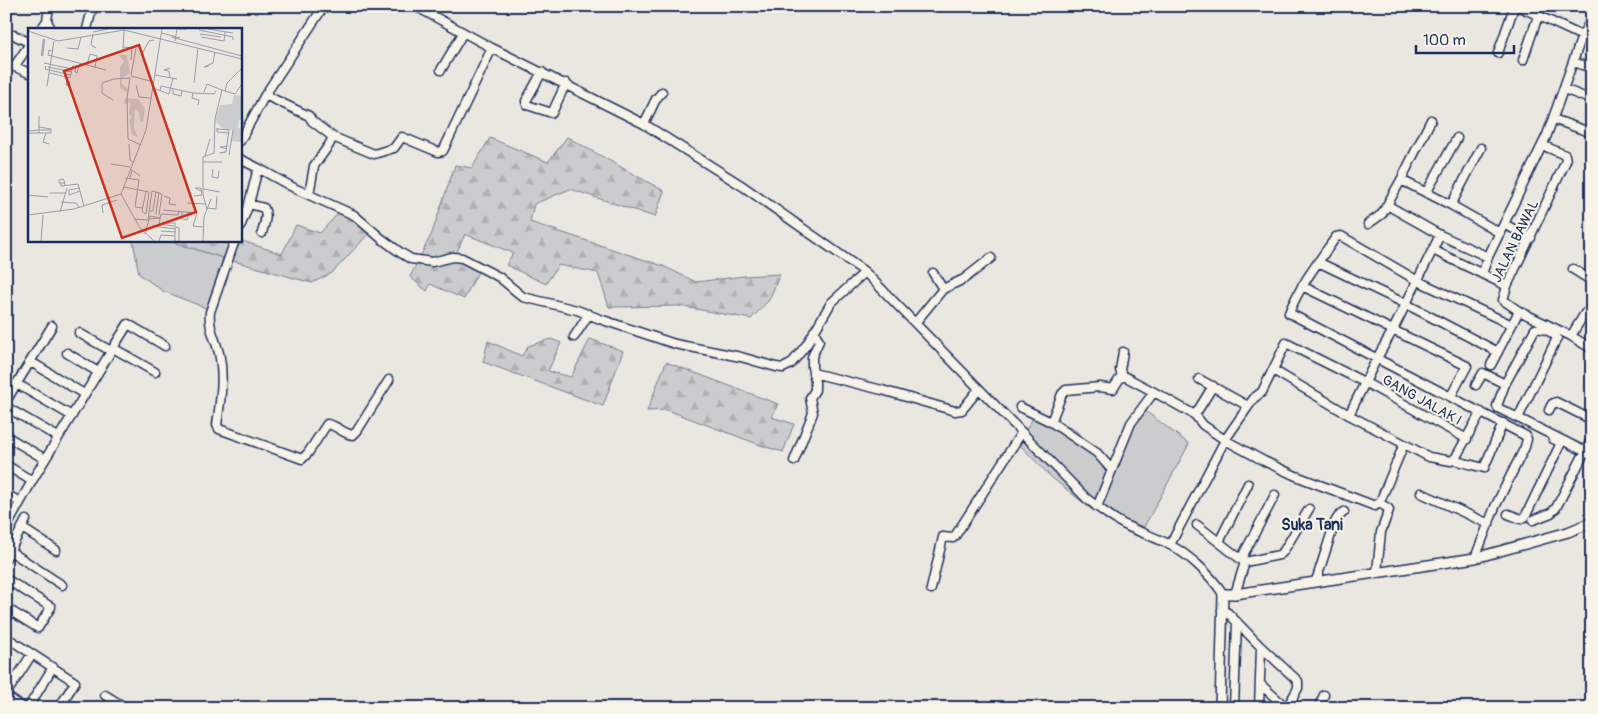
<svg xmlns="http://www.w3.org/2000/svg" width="1598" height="714" font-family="Pangolin,sans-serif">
<defs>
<pattern id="forest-firs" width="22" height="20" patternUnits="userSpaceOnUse" patternTransform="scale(1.25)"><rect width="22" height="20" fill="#cbcccd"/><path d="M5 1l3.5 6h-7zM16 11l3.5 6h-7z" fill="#aeb0b2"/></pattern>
</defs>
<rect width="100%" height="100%" fill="#eae7e0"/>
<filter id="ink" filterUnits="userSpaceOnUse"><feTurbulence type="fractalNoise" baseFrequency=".02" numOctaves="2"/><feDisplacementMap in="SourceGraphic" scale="10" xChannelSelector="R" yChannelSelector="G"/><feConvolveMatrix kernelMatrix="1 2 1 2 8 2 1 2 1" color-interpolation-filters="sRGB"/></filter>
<g filter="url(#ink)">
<path fill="#cbcccd" stroke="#737e96" d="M 133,240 L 167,240 L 223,258 L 208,309 L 163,291 L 139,274 Z
M 1143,409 L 1189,444 L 1144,527 L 1091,509 L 1051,477 L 1018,443 L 1036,413 L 1075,430 L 1113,463 Z"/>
<path fill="url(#forest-firs)" stroke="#737e96" d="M 567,137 L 664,191 L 655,217 L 570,189 L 534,204 L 530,222 L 663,266 L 696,282 L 744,276 L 780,274 L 769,300 L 751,319 L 679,306 L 609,307 L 598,273 L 558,265 L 546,284 L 506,265 L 513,253 L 465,234 L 457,252 L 481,266 L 464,299 L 430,284 L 427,291 L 410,277 L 432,233 L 455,165 L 472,168 L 490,138 L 548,162 Z
M 343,208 L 375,227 L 332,273 L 312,283 L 223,258 L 167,240 L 239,240 L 282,254 L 296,225 L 320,233 Z
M 551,339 L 561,343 L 548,371 L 571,377 L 590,339 L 623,351 L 603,406 L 483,362 L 488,341 L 522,356 L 528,346 Z
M 666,362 L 778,404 L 772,417 L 794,424 L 783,452 L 763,446 L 667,410 L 647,411 Z"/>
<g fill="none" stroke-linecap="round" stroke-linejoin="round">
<g stroke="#1b2f5e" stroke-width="11">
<path id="minor" d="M 49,6 L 47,21 L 51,29
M 415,6 L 492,48 L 644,124 L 744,187 L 865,272 L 1086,498 C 1099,508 1112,519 1127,526 C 1141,533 1156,537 1170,545 C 1189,555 1211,575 1223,594
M 1518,6 L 1582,36
M 41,29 L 47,21
M 87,29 L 91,13
M 14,35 L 28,42 L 29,46
M 1498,53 L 1513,10 L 1517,6
M 1523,60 L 1538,16
M 1573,62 L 1592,68
M 6,63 L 29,73
M 14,67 L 29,45
M 441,70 L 463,33
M 542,72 L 526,101 L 527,105 L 552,113 L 566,83
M 1564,89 L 1592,100
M 265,95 L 309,116 L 312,121 L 333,137 L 329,145 L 314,166 L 309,195
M 1553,119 L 1592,133
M 644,124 L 656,99 L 662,92
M 333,137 L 374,154 L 394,148 L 402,137 L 438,152 L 443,151 L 492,48
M 240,141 L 265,95 L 324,6
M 1542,145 L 1565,155 L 1566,161 L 1507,286 L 1503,300 L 1519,311 L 1571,336 L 1592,349
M 240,159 L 258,168
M 1401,180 L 1431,120
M 1426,193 L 1457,138
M 249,204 L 264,208 C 268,216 264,225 262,233
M 1387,205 L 1440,235 L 1488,257
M 1451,205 L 1500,233
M 1368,224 L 1382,214 L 1401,180 L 1451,205 L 1481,148
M 1504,224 L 1531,238
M 240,227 L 249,204 L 258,168 L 296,189 L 354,215 L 382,239 L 401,253 L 411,259 L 432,262 L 453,257 L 462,258 L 499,277 L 523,297 L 577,310 L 600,319 L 675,344 L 741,357 L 776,367 L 783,368 L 791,364 L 807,344 L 831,303 L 865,272
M 235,240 L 210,312 C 208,330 217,340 220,358 C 224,380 220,402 217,425 L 219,429 L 302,459 L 308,453 L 327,424 C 337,425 343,434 353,435 L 357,431 L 389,380
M 1433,250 L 1507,286
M 1318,262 L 1406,304 L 1498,352
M 1573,269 L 1592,281
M 933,273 L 943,289
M 1482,274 L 1488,257 L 1547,135 L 1582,36 L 1592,18
M 1302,286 L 1467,366 L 1451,396
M 915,323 L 943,289 L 964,279 L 991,258
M 79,333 L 111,351
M 1571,336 L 1585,313
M 574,337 L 589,314
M 113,348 L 128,324 L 165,346
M 1123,352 L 1120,370 L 1122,375 L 1154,392
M 67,353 L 98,372
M 31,362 L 84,394
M 1491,365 L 1519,311
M 1273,370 L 1349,415 L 1429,457 L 1451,461 L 1456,457 L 1481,412
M 813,373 L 882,390 L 955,411 L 962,410 L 979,389
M 1199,379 L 1248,406
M 17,384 L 72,416
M 1476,385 L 1483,373 L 1505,384
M 6,401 L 52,326
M 6,407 L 58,437
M 1020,407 L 1051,422
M 1549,410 L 1552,404 L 1556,402 L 1592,420
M 1195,415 L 1213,386
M 1349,415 L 1377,358 L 1393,330 L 1440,235
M 1518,418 L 1557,338 C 1553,332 1542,327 1535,329 L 1505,384 L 1497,406 L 1498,408 L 1592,455
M 6,436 L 45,459
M 1453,460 L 1484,468 L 1503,423
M 794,461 L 813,413 L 810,398 L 815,390 L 815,382 L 812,367 L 812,357 L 819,341 L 814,331
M 6,465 L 32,481
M 1112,470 L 1097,453 L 1051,422 L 1062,394 L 1066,390 L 1100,387 L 1113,389 L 1122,375
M 1421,493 L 1489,524
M 6,494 L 20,502
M 1097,507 L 1131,423 L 1154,392 L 1195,415 L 1203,425 L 1225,440 L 1264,461 L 1296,476 L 1375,506 L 1380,502 L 1404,444
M 1508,514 L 1521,519 L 1525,517 L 1560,445 L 1558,441 L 1553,439
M 1533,520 L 1551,513 L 1556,508 L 1592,438
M 1197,525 L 1243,561
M 6,528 L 32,481 L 113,348 L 155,372
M 22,528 L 56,550
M 1219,542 L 1248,484
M 1170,545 L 1225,440 L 1254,398 L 1262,392 L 1286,343 L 1366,383 L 1467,439
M 10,551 L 62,585
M 6,558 L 26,520
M 1475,558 L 1495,507 L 1525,447 L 1527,439 L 1526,436 L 1289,313 C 1300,285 1319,261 1336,237 L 1341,236 L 1418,281 L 1512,325
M 1241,559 L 1275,495
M 1377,572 L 1381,532 L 1389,510 L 1388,508 L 1379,503
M 6,579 L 51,607 L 38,628 L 6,608
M 1316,581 L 1335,522 L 1338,517 L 1344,512
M 931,589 L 943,537 L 953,538 L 955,536 L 1022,432
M 1235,594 L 1245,562 L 1279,555 L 1283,552 L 1309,509
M 1222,610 L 1228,613 L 1261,647 L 1298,681 L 1298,688 L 1287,708
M 6,637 L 75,682 L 59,708
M 1260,684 L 1287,708
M 6,694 L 32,654
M 105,695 L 126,708
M 6,696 L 24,708
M 63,701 L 74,708
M 28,708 L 53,667
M 1234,708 L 1237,622
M 1259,708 L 1261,647
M 1318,708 L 1324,695"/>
</g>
<g stroke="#1b2f5e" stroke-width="12">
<path id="tertiary" d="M 1220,708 L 1223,594 L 1235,594 L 1475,558 L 1568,532 L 1592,522"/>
</g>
<use href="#minor" stroke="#f7f3e8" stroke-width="8"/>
<use href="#tertiary" stroke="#f7f3e8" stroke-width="9"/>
</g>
</g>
<g text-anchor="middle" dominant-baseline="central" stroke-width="4" stroke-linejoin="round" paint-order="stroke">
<g font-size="14" fill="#1b2f5e" stroke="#f7f3e8">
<text transform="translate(1515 241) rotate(-64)">JALAN BAWAL</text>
<text transform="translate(1422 400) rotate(29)">GANG JALAK I</text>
</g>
<g font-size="16" font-weight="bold" fill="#1b2f5e" stroke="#f7f3e8">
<text x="1312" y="525">Suka Tani</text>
</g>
</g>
<g transform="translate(28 28)">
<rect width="214" height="214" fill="#eae7e0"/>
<path d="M 206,67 L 214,68 L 214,92 L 211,92 L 210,100 L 214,101 L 213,114 L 204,113 L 205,102 L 195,101 L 187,93 L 192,77 L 204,76 Z" fill="#cbcccd"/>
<path d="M 91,27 L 99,27 L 102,45 L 94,51 L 94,56 L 101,61 L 101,65 L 92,60 L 92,39 L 96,34 ZM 97,70 L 110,71 L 117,81 L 115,94 L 112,93 L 111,84 L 107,81 L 106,100 L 110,109 L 104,107 L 101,92 L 104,89 L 101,85 L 103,74 L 96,76 Z" fill="#cbcccd"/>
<path fill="none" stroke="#a3a8b4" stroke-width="2.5" d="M 14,28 L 16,11"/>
<path fill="none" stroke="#979dac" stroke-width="1" d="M 180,1 L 205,5M 171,2 L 205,9 L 205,12M 0,3 L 30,13 L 96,2 L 214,31M 65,4 L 80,1M 134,5 L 152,10M 65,6 L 63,17 L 68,20M 172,6 L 193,9M 143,9 L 214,28M 173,9 L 196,13 L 197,4M 147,13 L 149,1 L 158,1M 95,19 L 104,20 L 103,32M 39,20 L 50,21 L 53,9M 25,23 L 21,22 L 20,27 L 78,42M 113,23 L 115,24 L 121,13 L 126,12M 90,24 L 95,23 L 96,2M 16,35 L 44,41M 48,37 L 47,44 L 49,45 L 51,38M 59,37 L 62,26 L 69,28 L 67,39M 18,38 L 17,41 L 43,47M 181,38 L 176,39 L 185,35 L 187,24M 20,39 L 44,44M 142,40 L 136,42 L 141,43 L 142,50M 22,45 L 42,50 L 45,37M 103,47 L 108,20M 127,47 L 149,51M 103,48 L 126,54M 40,49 L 38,57 L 41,58 L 42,53M 166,55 L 170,20M 108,57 L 111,69 L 123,70M 19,58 L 26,13M 125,60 L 141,66 L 145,50M 145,61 L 145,66 L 153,68 L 154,63M 132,63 L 133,58 L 165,65 L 186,66 L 188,63M 197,63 L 207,66 L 214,56M 176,64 L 179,56 L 194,62M 165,65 L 164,70 L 171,72 L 170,77M 85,72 L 74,65 L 74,55 L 86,51 L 102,50 L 99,70 L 100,111 L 113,117M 11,88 L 11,102 L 22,102M 11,99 L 23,101 L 23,105 L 11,105M 189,100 L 189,104 L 201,105M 189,101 L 201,102 L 198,124 L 192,125 L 197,124M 0,103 L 11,102 L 11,105 L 0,105M 18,105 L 15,114 L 21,116M 101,116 L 102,132 L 105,134M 199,121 L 192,119 L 200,118M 201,127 L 205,102M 177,128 L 182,111M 175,134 L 194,134M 83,136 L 102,139M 185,141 L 184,149 L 190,150 L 191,143M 97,150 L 111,152 L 107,179 L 115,180M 102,150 L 104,142 L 112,148M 33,155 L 33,158 L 50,156 L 56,178M 36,155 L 31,155 L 31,152 L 35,151 L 36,152 L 37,158M 96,159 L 121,164 L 118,186M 52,160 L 41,162 L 41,167 L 52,163M 175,161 L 192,164M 22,165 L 38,165M 93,166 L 118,102 L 134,1M 0,167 L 20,169M 136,168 L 142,170 L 141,176 L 148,177M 166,168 L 174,167 L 173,161 L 173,160 L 167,160 L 173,163M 33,174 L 48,175 L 51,179M 159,175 L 177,176M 179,180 L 188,181 L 189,168M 179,181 L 175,167 L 175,129 L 186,125 L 187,91 L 194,62 L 197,63 L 199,55 L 214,40M 135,182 L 169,185 L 165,198 L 175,199M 122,183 L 125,183 L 128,163M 32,184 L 39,160M 154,184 L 154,191 L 159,192 L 161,184M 75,185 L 74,177 L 89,172M 118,186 L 114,183 L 118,163M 128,186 L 131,164M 0,187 L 46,181 L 93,166 L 112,200 L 126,213M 106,191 L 120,192 L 124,163 L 134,166 L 131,187M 138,195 L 147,195 L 147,213M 124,198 L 148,201M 146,198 L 131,196 L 133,186 L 150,187 L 151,183M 148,199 L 151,200 L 151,213M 133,203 L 148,204M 117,206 L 122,188 L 132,190 L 122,191M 13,213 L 15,187M 131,213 L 133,207 L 147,208M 175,213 L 176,189 L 183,171"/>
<path fill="#c8321e" fill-opacity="0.15" stroke="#c8321e" stroke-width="2.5" d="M 111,17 L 168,184 L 94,210 L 36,43 Z"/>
<rect width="214" height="214" fill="none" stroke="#1b2f5e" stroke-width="2.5"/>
</g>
<rect width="1598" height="714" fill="none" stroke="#f7f3e8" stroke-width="25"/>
<rect x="12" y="12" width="1573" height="689" fill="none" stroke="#1b2f5e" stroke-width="2" filter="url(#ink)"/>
<path d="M1416 45v8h98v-8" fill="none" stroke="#1b2f5e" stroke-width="2.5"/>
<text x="1423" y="45" font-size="15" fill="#1b2f5e" stroke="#f7f3e8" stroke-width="4" paint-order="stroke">100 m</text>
</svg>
